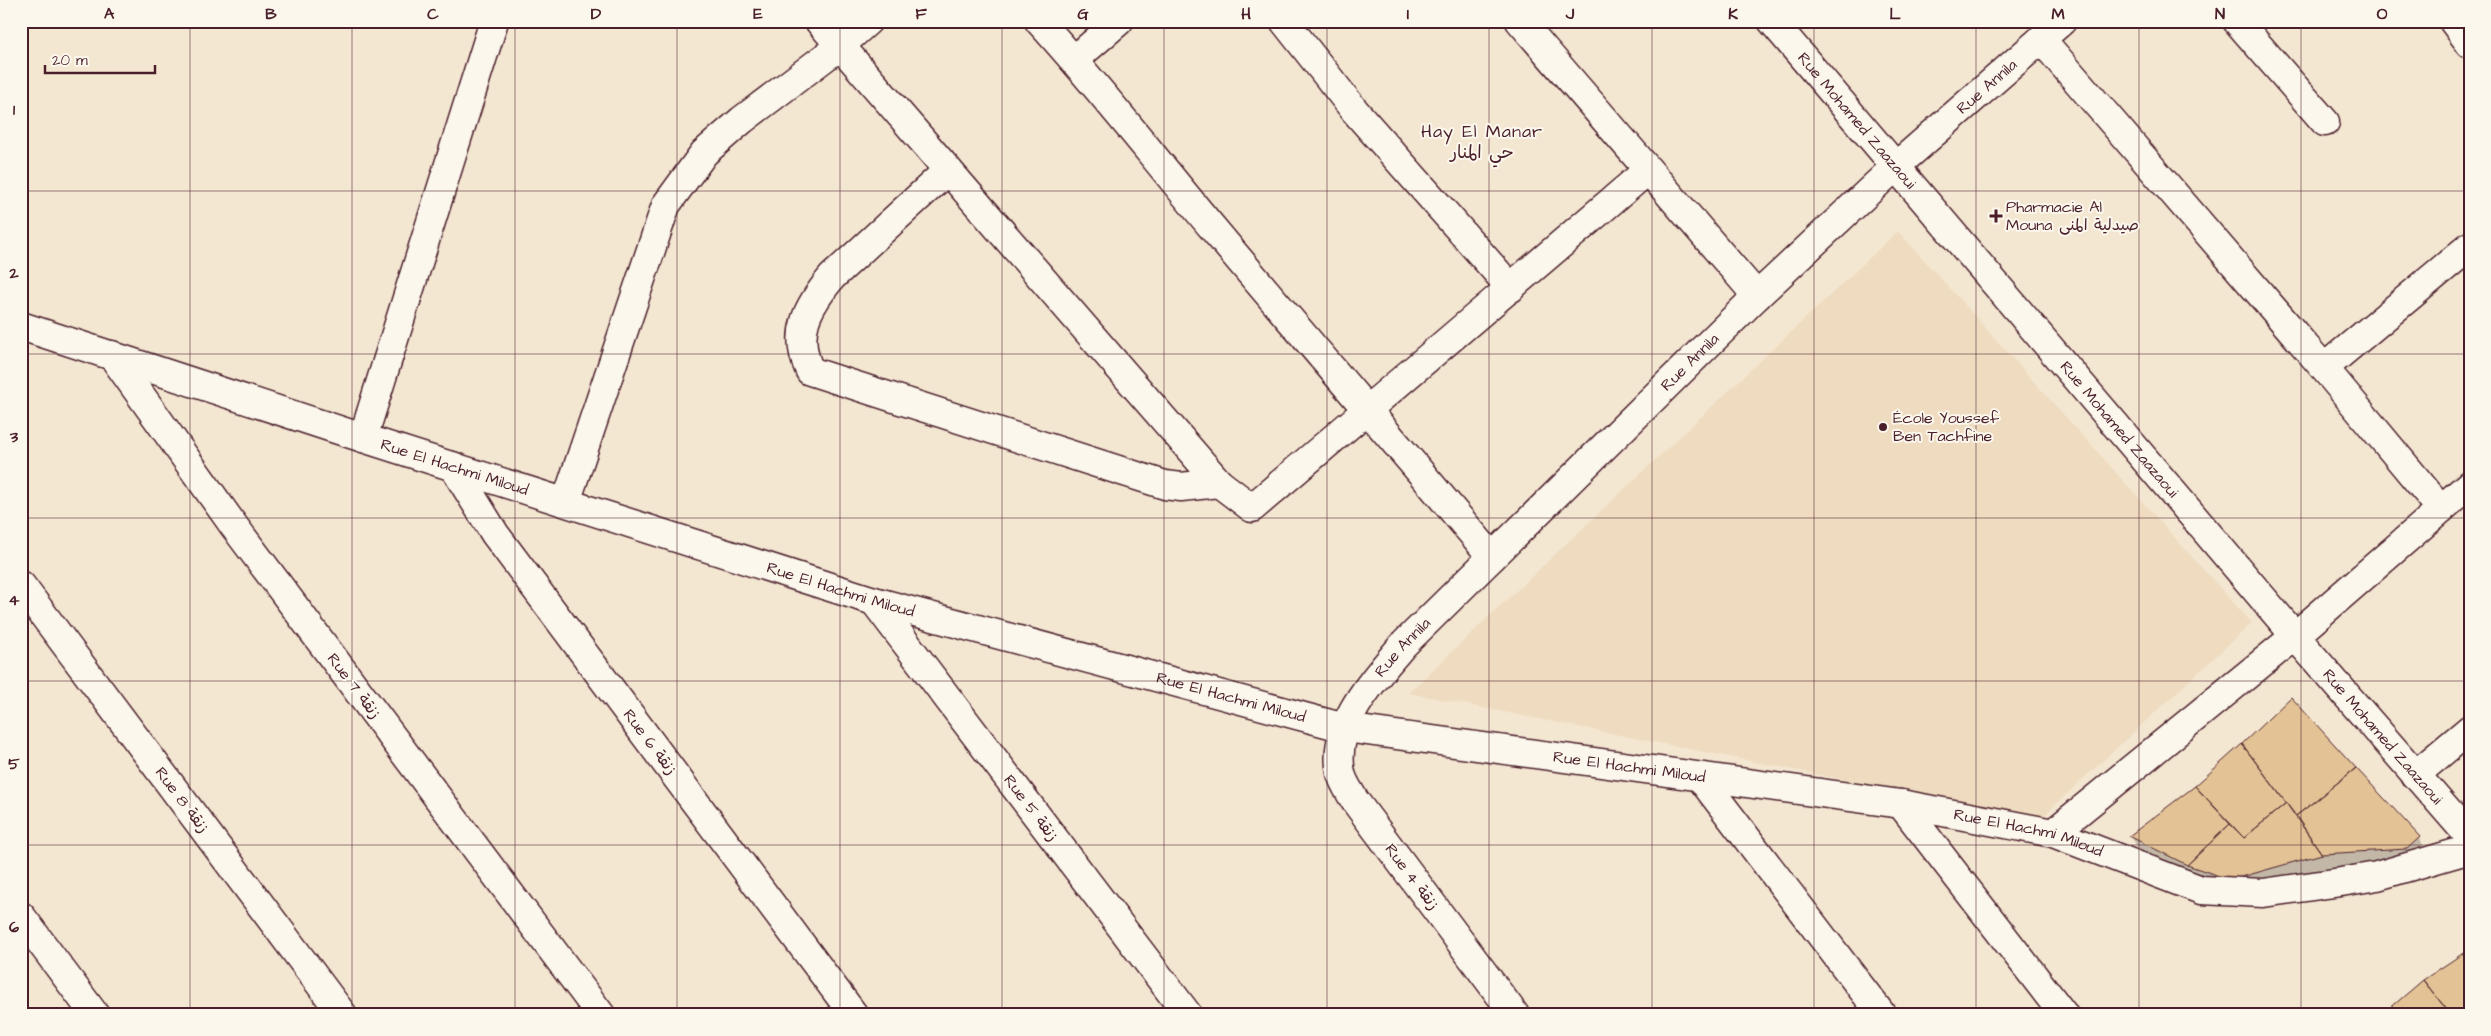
<svg xmlns="http://www.w3.org/2000/svg" width="2491" height="1036" viewBox="0 0 2491 1036" font-family="'Architects Daughter','Playpen Sans Arabic',sans-serif">
<rect width="100%" height="100%" fill="#f4e7d2"/>
<filter id="ink" filterUnits="userSpaceOnUse"><feTurbulence type="fractalNoise" baseFrequency=".02" numOctaves="2"/><feDisplacementMap in="SourceGraphic" scale="10" xChannelSelector="R" yChannelSelector="G"/><feConvolveMatrix kernelMatrix="1 2 1 2 8 2 1 2 1" color-interpolation-filters="sRGB"/></filter>
<g filter="url(#ink)">
<path fill="#efdcc0" d="M1898,231L2252,623L2040,819L1408,693Z"/>
<path fill="#0003" d="M2243,745L2419,838L2434,863L2242,897L2141,854L2131,836L2196,787Z"/>
<path fill="#e3c295" stroke="#4a1f2b" d="M2291,697L2356,768L2296,816L2242,744Z
M2242,744L2286,803L2244,838L2195,786Z
M2356,768L2420,837L2407,849L2322,854L2296,816Z
M2195,786L2230,824L2187,865L2129,836Z
M2286,803L2322,854L2231,880L2187,865L2230,824L2244,838Z
M2470,947V962L2462,954Z
M2462,954L2470,962V1015H2451L2423,980Z
M2423,980L2451,1015H2382Z"/>
<g fill="none" stroke-linecap="round" stroke-linejoin="round">
<g stroke="#4a1f2b" stroke-width="31">
<g id="street">
<path d="M819,21L1219,483L1252,508L1648,170"/>
<path d="M1039,21C1101,89 1157,162 1216,232C1307,341 1401,448 1492,557"/>
<path d="M1284,21L1355,111L1511,288"/>
<path d="M1520,21L1757,296"/>
<path d="M2237,21L2325,122"/>
<path d="M2453,21L2470,44"/>
<path d="M2041,39L2324,368L2441,509"/>
<path d="M1074,60L1119,21"/>
<path d="M948,170L832,277C808,306 792,333 810,371L1165,485L1181,487L1219,483"/>
<path d="M112,355L234,526L601,1015"/>
<path d="M2324,368L2470,246"/>
<path d="M363,438L494,21"/>
<path d="M453,466L495,534L854,1015"/>
<path d="M566,502L666,205L704,153L742,120L841,45L868,21"/>
<path d="M21,585L343,1015"/>
<path d="M874,601L1188,1015"/>
<path d="M2415,775L2470,729"/>
<path d="M1700,777L1882,1015"/>
<path d="M1901,804L2064,1015"/>
<path d="M2053,833L2295,636L2470,484"/>
<path d="M21,916L95,1015"/>
<path id="s1" d="M1515,1015L1355,801C1350,792 1343,783 1341,773C1331,724 1373,681 1402,646L1757,296L1895,167L2062,21"/>
</g>
</g>
<g stroke="#4a1f2b" stroke-width="31">
<g id="secondary">
<path id="s2" d="M1772,21L2295,636L2470,837"/>
<path id="s3" d="M21,326L363,438L874,601L1345,728L1901,804L2053,833L2201,890L2263,893L2341,882L2377,876L2470,849"/>
</g>
</g>
<use href="#street" stroke="#fbf7ec" stroke-width="28"/>
<use href="#secondary" stroke="#fbf7ec" stroke-width="28"/>
</g>
</g>
<path fill="none" stroke="#4a1f2b" stroke-width="1" stroke-opacity="0.55" d="M190,21V1015M352,21V1015M515,21V1015M677,21V1015M840,21V1015M1002,21V1015M1164,21V1015M1327,21V1015M1489,21V1015M1652,21V1015M1814,21V1015M1976,21V1015M2139,21V1015M2301,21V1015M21,191H2470M21,354H2470M21,518H2470M21,681H2470M21,845H2470"/>
<g fill="#4a1f2b" stroke="#fbf7ec" stroke-width="2">
<path d="M1993.5 208.5h5v5h5v5h-5v5h-5v-5h-5v-5h5z"/>
<circle cx="1883" cy="427" r="5"/>
</g>
<g text-anchor="middle" dominant-baseline="central" stroke-width="4" stroke-linejoin="round" paint-order="stroke">
<g font-size="16" fill="#4a1f2b" stroke="#fbf7ec">
<text stroke="none"><textPath href="#s1" startOffset="1254">Rue Annila</textPath></text>
<text stroke="none"><textPath href="#s2" startOffset="131">Rue Mohamed Zaazaoui</textPath></text>
<text stroke="none"><textPath href="#s1" startOffset="849">Rue Annila</textPath></text>
<text stroke="none"><textPath href="#s2" startOffset="536">Rue Mohamed Zaazaoui</textPath></text>
<text stroke="none"><textPath href="#s3" startOffset="456">Rue El Hachmi Miloud</textPath></text>
<text stroke="none"><textPath href="#s3" startOffset="861">Rue El Hachmi Miloud</textPath></text>
<text stroke="none"><textPath href="#s1" startOffset="444">Rue Annila</textPath></text>
<text transform="translate(354 686) rotate(53)">Rue 7 زنقة</text>
<text stroke="none"><textPath href="#s3" startOffset="1266">Rue El Hachmi Miloud</textPath></text>
<text stroke="none"><textPath href="#s2" startOffset="941">Rue Mohamed Zaazaoui</textPath></text>
<text transform="translate(650 742) rotate(53)">Rue 6 زنقة</text>
<text stroke="none"><textPath href="#s3" startOffset="1671">Rue El Hachmi Miloud</textPath></text>
<text transform="translate(182 800) rotate(53)">Rue 8 زنقة</text>
<text transform="translate(1031 808) rotate(53)">Rue 5 زنقة</text>
<text stroke="none"><textPath href="#s3" startOffset="2076">Rue El Hachmi Miloud</textPath></text>
<text transform="translate(1412 877) rotate(53)">Rue 4 زنقة</text>
</g>
<g font-size="16" fill="#4a1f2b" stroke="#fbf7ec" text-anchor="start">
<text x="2006" y="207">Pharmacie Al<tspan x="2006" dy="18">Mouna صيدلية المنى</tspan></text>
<text x="1893" y="418">École Youssef<tspan x="1893" dy="18">Ben Tachfine</tspan></text>
</g>
<g font-size="18" letter-spacing="1" fill="#4a1f2b" stroke="#fbf7ec">
<text x="1482" y="131">Hay El Manar<tspan x="1482" dy="21">حي المنار</tspan></text>
</g>
</g>
<rect width="2491" height="1036" fill="none" stroke="#fbf7ec" stroke-width="55"/>
<path d="M45 65v8h110v-8" fill="none" stroke="#4a1f2b" stroke-width="2.5"/>
<text x="52" y="65" font-size="15" fill="#4a1f2b" stroke="#fbf7ec" stroke-width="4" paint-order="stroke">20 m</text>
<rect x="28" y="28" width="2436" height="980" fill="none" stroke="#4a1f2b" stroke-width="2"/>
<g font-size="16" text-anchor="middle" font-weight="bold" fill="#4a1f2b">
<text x="109" y="19">A</text>
<text x="271" y="19">B</text>
<text x="433" y="19">C</text>
<text x="596" y="19">D</text>
<text x="758" y="19">E</text>
<text x="921" y="19">F</text>
<text x="1083" y="19">G</text>
<text x="1246" y="19">H</text>
<text x="1408" y="19">I</text>
<text x="1570" y="19">J</text>
<text x="1733" y="19">K</text>
<text x="1895" y="19">L</text>
<text x="2058" y="19">M</text>
<text x="2220" y="19">N</text>
<text x="2382" y="19">O</text>
<text x="14" y="115">1</text>
<text x="14" y="278">2</text>
<text x="14" y="442">3</text>
<text x="14" y="605">4</text>
<text x="14" y="769">5</text>
<text x="14" y="932">6</text>
</g>
</svg>
